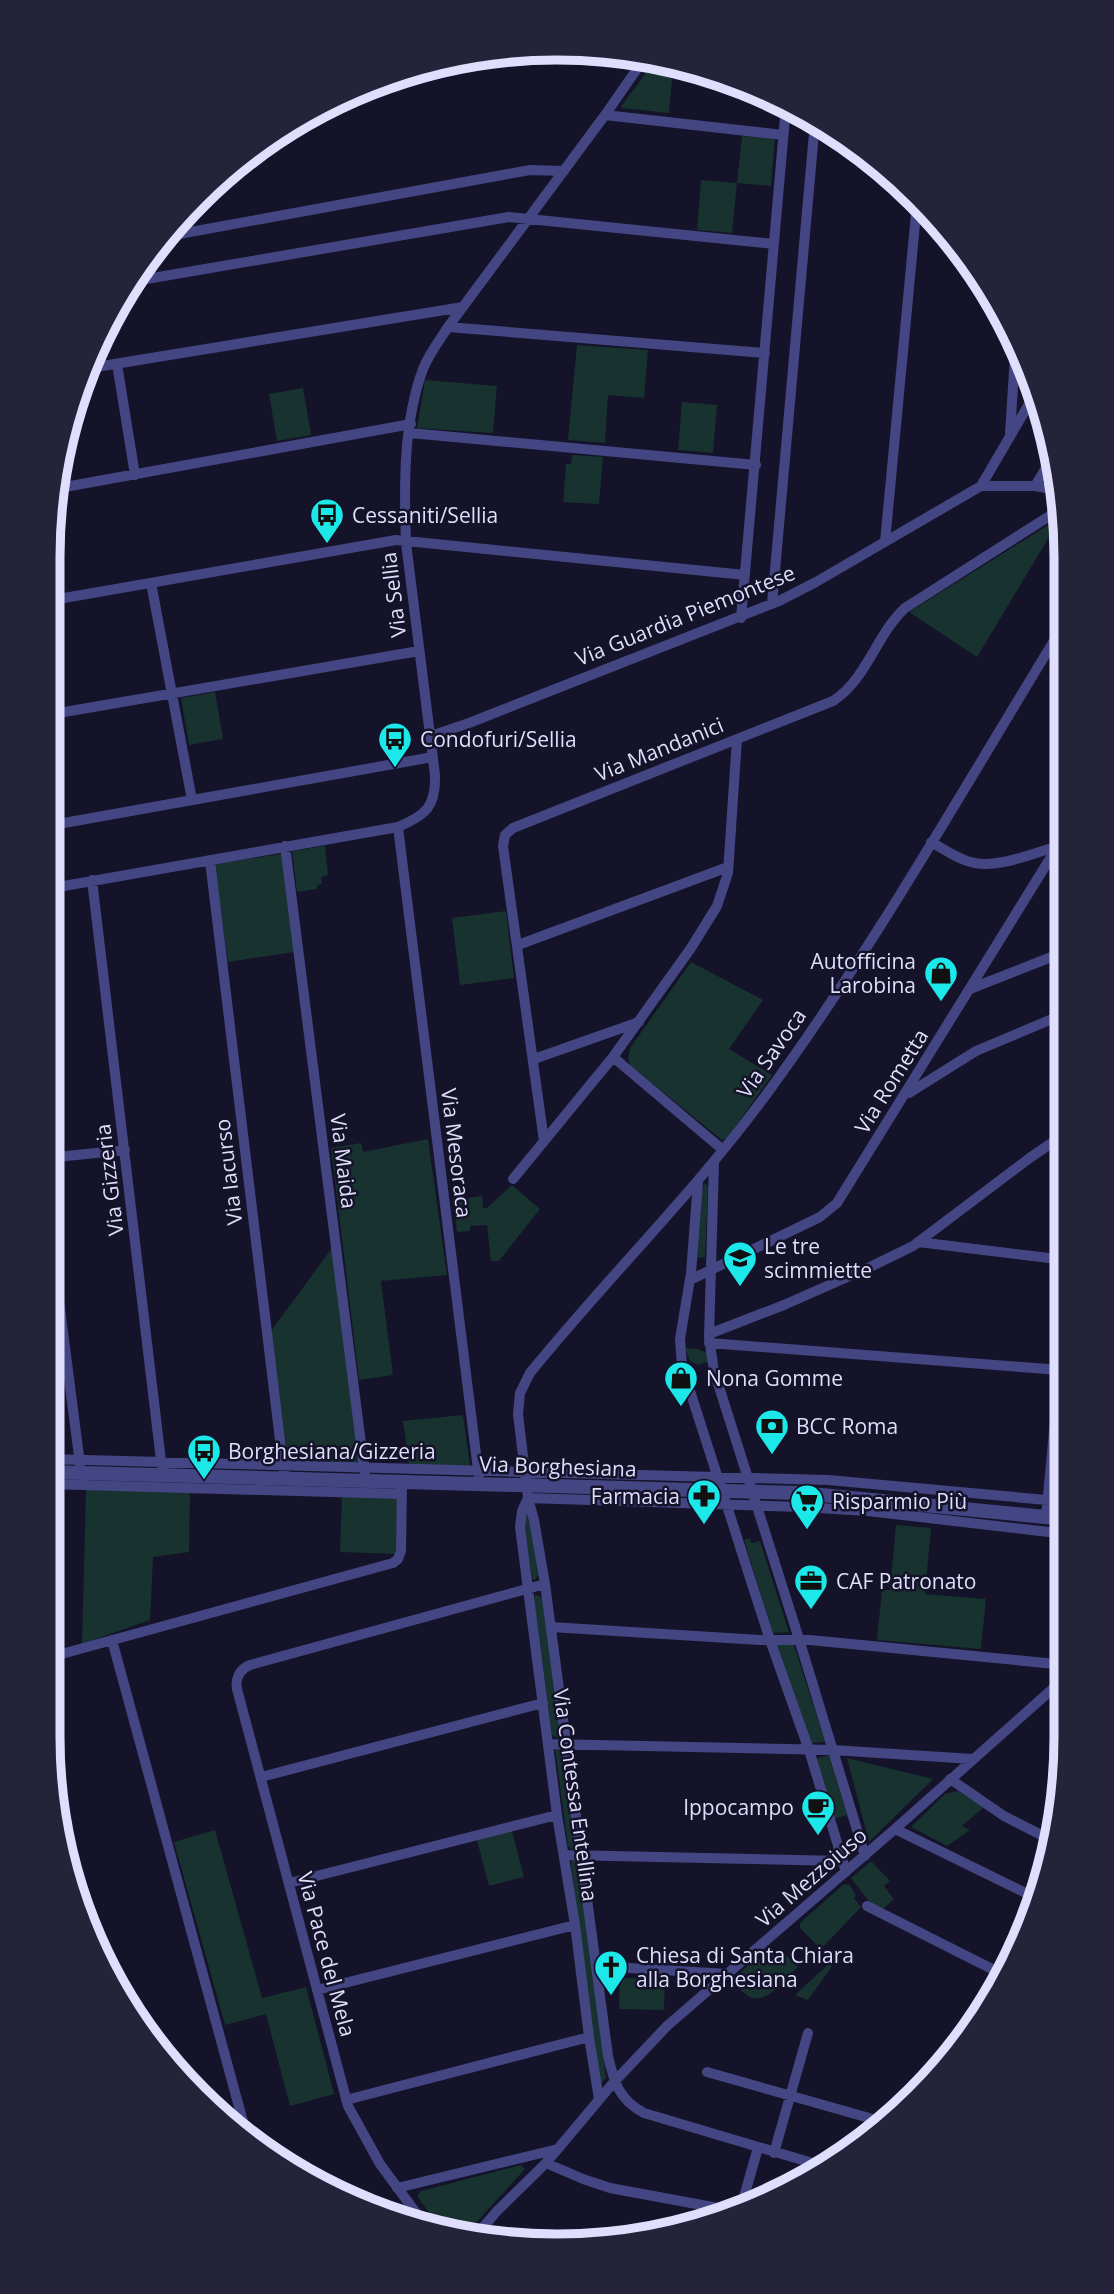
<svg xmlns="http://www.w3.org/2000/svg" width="1114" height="2294" viewBox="0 0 1114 2294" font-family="'Open Sans',sans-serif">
<rect width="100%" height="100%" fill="#151329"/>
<path fill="#17322f" d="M651,66L673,68L669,113L622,108V105Z
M742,136L775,139L771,186L737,183Z
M701,180L737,183L732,233L697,230Z
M577,345L648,350L644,398L608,395L605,443L568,440Z
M425,380L497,386L493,433L417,428Z
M303,388L311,435L277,441L269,394Z
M682,402L717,405L713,453L678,450Z
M572,455L603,457L599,504L563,502L566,464H571Z
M1061,517L977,657L909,612Z
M215,692L223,739L189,745L181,698Z
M325,846L328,875L321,877L322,884L317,885V889L297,892L292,851Z
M281,854L295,952L228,962L214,864Z
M506,911L514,978L460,985L452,918Z
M691,962L763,1000L729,1049L772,1075L728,1137L722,1140L631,1066L628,1059L630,1048Z
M428,1139L447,1275L381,1281L393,1375L359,1380L331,1148L361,1143L363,1152Z
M705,1183L708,1187L705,1257L697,1258L701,1191Z
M512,1185L540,1209L499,1261H491L487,1225L470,1226V1231L457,1232L453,1200L482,1196L483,1208H487Z
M332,1248L360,1465L288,1460L271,1331Z
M685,1348L698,1349L707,1353L709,1361L698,1365L690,1361Z
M463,1415L470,1466L409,1465L403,1421Z
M86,1489L190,1491L189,1552L153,1557L150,1620L82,1644Z
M342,1496L398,1498L396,1554L340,1552Z
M523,1513H529L538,1575L535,1580L532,1579Z
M896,1525L931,1528L925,1594L986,1599L981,1649L877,1640L882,1590H890Z
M750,1538L752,1543L760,1541L789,1632L773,1633L744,1540Z
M535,1595L540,1596L542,1599L561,1734L558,1738L552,1735L534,1599Z
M793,1642L825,1742L809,1743L775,1643Z
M555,1748H562L576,1847L573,1850L568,1846Z
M829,1755L847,1815L833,1819L815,1759Z
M847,1758L933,1779L869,1842Z
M958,1791L984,1807L962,1826L970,1830L947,1846L911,1827L945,1794Z
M215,1830L262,1998L306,1987L334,2094L290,2106L266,2014L225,2025L174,1842Z
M512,1831L524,1877L489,1886L477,1840Z
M575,1859L578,1862L606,2078L601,2083L597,2074L571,1865L572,1860Z
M871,1861L890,1881L884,1886L894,1899L882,1910L871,1904L851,1878Z
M844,1884L850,1885L856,1896L854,1898L861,1907L821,1949L800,1928V1923Z
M780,1949L798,1967C786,1978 766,2007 748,1996C742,1992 736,1985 731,1981L757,1957L763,1963Z
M842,1952L808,2000L795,1995Z
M620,1978L665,1979L664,2010L619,2009Z
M521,2165L525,2169L463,2237L443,2232L417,2196L421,2191Z"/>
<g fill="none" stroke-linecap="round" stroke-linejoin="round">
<path stroke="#434683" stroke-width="10" d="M605,115L783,135
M163,237L530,170L564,171
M129,282L509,217L774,244
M448,327L765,353
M117,364L135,475
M84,369L463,307
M410,433L756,465
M1010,433L1016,341
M981,486L1036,392
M1035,486L1053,456
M54,489L411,424
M885,542L917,203
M151,583L192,800
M47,601L396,540L745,575
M772,604L815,122
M741,618L786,106
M47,715L419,651
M431,736L469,723L779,601L816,582L981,486H1035L1062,491
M47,826L433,757
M398,827L479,1478
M931,842C944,849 960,861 975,863C1000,868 1037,852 1061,845
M285,846L365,1475
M210,861L284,1473
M92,880L162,1469
M47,889L398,827C426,815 436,807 435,775L406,543C404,487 403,423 423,369C429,354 439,341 448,327L605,115L646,56
M518,945L728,867
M970,989L1064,952
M613,1057L723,1150
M534,1059L639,1022
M909,1093L976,1051L1064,1014
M544,1141L503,846L505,835L513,828L833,701C867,679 876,635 905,608L1062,508
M47,1158L125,1150
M714,1162L709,1338L714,1371L799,1639L865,1856
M513,1179L613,1057L691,948L717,906L728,873L737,739
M698,1182L691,1273L680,1339L682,1366L770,1640L809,1750L846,1872
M47,1207L80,1464
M918,1242L1065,1260
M690,1280L820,1217L837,1203L1064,836
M709,1334L784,1305L870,1267L913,1246L1031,1157L1065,1134
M709,1343L1060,1370
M47,1459L828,1480L1047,1500
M47,1484L402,1494
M528,1498L522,1511L520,1527L557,1815L575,1925L589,2037L599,2099
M528,1498L801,1507L868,1511L1066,1534
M1046,1517L1065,1312
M551,1627L760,1640H810L1066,1665
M112,1640L248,2140
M47,1658L393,1563L398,1559L401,1551L402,1482
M548,1744L833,1750L972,1759
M261,1777L543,1703
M950,1779L1004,1816L1055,1842
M1060,1784L1062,1785
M895,1829L1038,1899
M564,1855L842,1861
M289,1883L557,1815
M867,1906L1002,1974
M596,1966L728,1974
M317,1990L575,1925
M707,2072L887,2123
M346,2100L589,2037
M774,2153L808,2033
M546,2163L583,2179L610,2188L729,2210
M826,2167L644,2113C619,2100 614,2082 608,2056L545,1584L534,1520L528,1498L518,1414L520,1393L530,1373C607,1278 694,1193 766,1095C875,946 966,784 1063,626
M397,2188L558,2149
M741,2207L758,2148
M425,2225L380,2164L348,2106L237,1689C235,1678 240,1669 250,1665L545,1584
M475,2237L497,2211L546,2163L614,2082L667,2026L895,1829L1067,1676"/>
<path stroke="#434683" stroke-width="14" d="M47,1472L801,1493L1066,1519"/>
</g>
<defs>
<g id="bus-pin" transform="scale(1.75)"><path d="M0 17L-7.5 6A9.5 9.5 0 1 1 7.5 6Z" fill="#1ce8ea" stroke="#151329"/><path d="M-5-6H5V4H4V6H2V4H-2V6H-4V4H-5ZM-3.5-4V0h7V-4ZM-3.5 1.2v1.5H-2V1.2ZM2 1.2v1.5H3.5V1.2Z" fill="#111"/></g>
<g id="shop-pin" transform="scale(1.75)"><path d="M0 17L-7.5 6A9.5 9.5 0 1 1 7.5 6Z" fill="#1ce8ea" stroke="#151329"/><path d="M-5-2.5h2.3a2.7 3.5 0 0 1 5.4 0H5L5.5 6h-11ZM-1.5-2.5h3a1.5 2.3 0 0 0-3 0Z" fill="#111"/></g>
<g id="school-pin" transform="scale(1.75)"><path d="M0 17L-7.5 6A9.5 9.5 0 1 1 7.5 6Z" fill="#1ce8ea" stroke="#151329"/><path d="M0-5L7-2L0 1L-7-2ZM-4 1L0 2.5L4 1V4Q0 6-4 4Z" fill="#111"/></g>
<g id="bank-pin" transform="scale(1.75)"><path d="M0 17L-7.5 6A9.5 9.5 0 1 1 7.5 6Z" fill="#1ce8ea" stroke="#151329"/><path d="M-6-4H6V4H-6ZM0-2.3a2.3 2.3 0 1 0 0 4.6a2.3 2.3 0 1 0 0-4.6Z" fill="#111"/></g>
<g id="pharmacy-pin" transform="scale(1.75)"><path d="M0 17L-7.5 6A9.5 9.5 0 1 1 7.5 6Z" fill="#1ce8ea" stroke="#151329"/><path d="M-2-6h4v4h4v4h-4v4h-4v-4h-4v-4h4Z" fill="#111"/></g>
<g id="supermarket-pin" transform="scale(1.75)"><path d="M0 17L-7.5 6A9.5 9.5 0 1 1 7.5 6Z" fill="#1ce8ea" stroke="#151329"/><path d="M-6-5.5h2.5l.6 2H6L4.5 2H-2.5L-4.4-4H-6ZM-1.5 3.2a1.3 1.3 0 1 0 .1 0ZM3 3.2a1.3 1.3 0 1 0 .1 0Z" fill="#111"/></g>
<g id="office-pin" transform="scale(1.75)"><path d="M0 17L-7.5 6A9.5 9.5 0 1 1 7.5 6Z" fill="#1ce8ea" stroke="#151329"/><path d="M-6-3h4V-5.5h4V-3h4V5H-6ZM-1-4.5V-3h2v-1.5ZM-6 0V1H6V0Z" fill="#111"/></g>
<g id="cafe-pin" transform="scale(1.75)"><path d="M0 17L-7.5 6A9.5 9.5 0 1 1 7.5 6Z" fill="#1ce8ea" stroke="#151329"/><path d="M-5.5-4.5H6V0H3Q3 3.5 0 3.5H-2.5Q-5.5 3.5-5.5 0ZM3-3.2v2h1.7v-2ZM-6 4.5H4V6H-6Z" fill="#111"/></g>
<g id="church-pin" transform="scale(1.75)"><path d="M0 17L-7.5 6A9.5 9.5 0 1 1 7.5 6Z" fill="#1ce8ea" stroke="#151329"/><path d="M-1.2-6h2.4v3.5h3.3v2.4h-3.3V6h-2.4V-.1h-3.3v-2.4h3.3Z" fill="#111"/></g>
</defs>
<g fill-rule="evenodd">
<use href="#bus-pin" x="327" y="515"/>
<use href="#bus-pin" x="395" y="739"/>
<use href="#shop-pin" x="941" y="973"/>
<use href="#school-pin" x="740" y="1258"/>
<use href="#shop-pin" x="681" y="1378"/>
<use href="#bank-pin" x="772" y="1426"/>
<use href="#bus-pin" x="204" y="1451"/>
<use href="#pharmacy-pin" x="704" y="1496"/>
<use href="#supermarket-pin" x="807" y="1501"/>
<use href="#office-pin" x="811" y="1581"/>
<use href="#cafe-pin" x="818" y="1807"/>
<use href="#church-pin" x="611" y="1967"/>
</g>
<g text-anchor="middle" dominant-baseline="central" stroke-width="5" stroke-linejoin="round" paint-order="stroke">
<g font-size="21" fill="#dfdefc" stroke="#151329" text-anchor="start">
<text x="352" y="515">Cessaniti/Sellia</text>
<text x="420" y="739">Condofuri/Sellia</text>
<text x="916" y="961" text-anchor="end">Autofficina<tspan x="916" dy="24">Larobina</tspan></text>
<text x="764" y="1246">Le tre<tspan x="764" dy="24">scimmiette</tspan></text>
<text x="706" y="1378">Nona Gomme</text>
<text x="796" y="1426">BCC Roma</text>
<text x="228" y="1451">Borghesiana/Gizzeria</text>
<text x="680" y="1496" text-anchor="end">Farmacia</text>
<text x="832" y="1501">Risparmio Più</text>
<text x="836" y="1581">CAF Patronato</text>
<text x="794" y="1807" text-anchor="end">Ippocampo</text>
<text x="636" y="1955">Chiesa di Santa Chiara<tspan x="636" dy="24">alla Borghesiana</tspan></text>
</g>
<g font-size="21" fill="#dfdefc" stroke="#151329">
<text transform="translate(393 595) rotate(-97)">Via Sellia</text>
<text transform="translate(685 615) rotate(-22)">Via Guardia Piemontese</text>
<text transform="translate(659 749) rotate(-22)">Via Mandanici</text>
<text transform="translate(771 1053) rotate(-55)">Via Savoca</text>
<text transform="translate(891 1081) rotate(-58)">Via Rometta</text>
<text transform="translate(457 1153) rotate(83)">Via Mesoraca</text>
<text transform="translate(344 1161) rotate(83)">Via Maida</text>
<text transform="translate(228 1172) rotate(-97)">Via Iacurso</text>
<text transform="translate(109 1180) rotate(-97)">Via Gizzeria</text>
<text transform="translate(558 1466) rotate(2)">Via Borghesiana</text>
<text transform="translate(576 1795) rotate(82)">Via Contessa Entellina</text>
<text transform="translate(811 1877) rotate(-41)">Via Mezzoiuso</text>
<text transform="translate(327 1954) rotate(75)">Via Pace del Mela</text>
</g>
</g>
<path d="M0 0H1114V2294H0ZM557 60H557A497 497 0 0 1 1054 557V1737A497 497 0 0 1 557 2234H557A497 497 0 0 1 60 1737V557A497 497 0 0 1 557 60Z" fill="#25233a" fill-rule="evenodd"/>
<path fill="none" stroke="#dfdefc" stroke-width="9" d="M557 60H557A497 497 0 0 1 1054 557V1737A497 497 0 0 1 557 2234H557A497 497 0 0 1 60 1737V557A497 497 0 0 1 557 60Z"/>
</svg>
